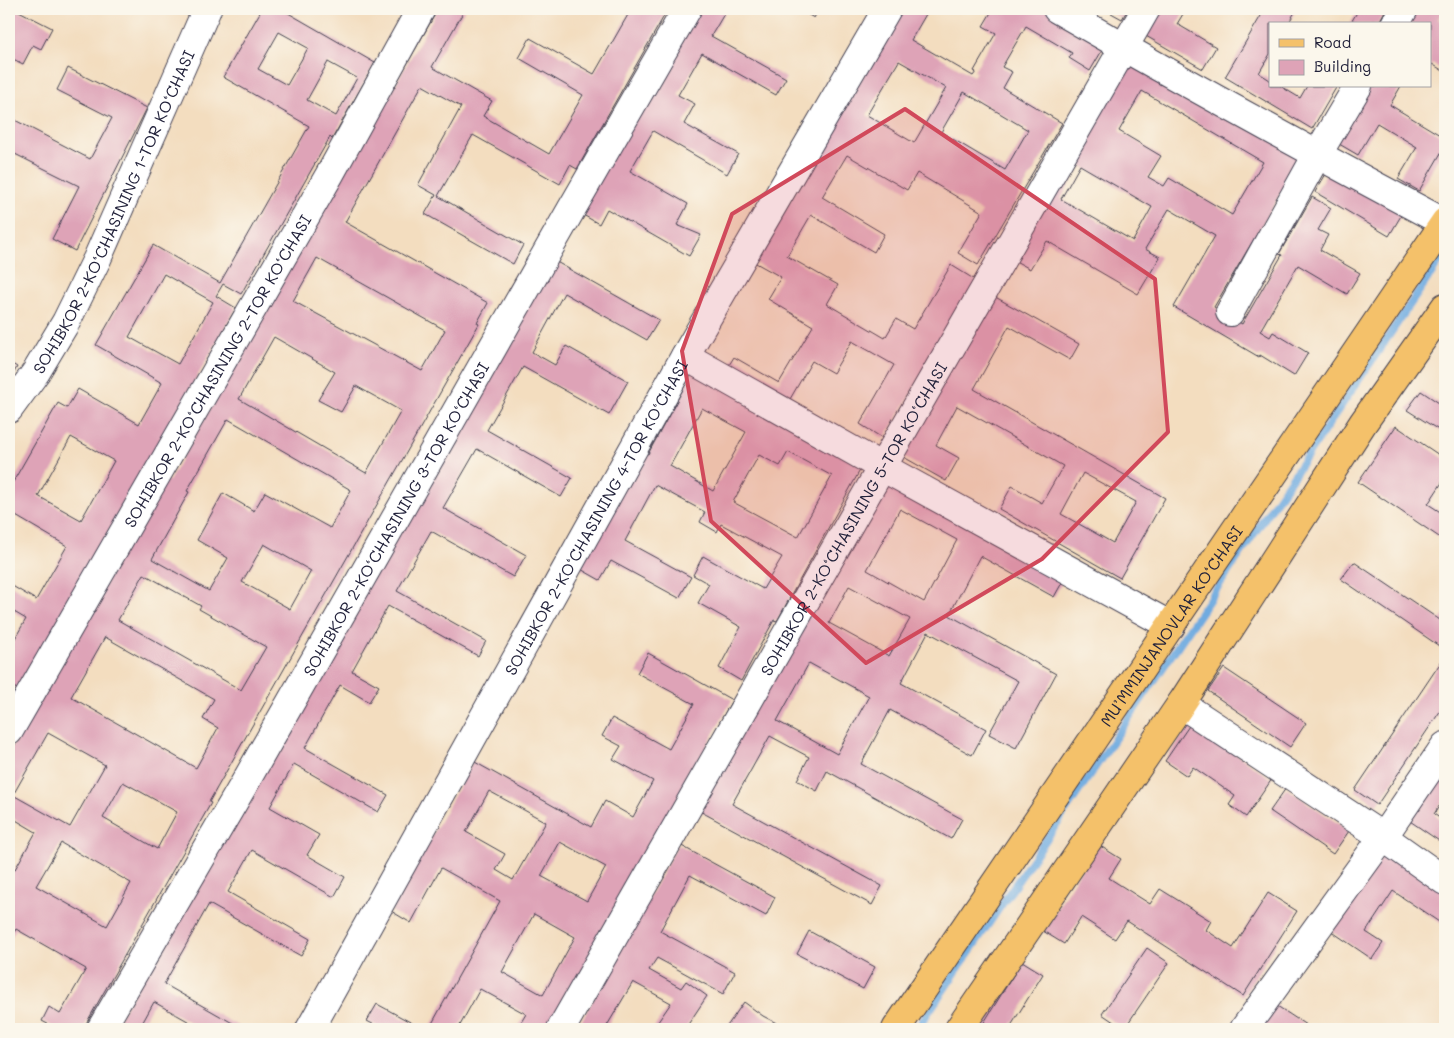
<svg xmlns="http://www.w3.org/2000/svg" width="1454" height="1038" viewBox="0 0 1454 1038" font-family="Mali,sans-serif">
<rect width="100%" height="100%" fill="#fbf7ec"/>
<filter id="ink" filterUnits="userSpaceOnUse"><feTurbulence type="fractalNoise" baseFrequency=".02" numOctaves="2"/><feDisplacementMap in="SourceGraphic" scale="10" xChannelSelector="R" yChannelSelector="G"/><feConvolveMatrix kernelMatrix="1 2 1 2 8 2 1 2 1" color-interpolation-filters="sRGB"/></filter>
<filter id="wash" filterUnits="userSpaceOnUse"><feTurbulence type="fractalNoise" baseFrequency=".0096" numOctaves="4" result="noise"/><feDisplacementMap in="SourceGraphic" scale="20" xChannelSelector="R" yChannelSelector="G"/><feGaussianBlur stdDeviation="1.12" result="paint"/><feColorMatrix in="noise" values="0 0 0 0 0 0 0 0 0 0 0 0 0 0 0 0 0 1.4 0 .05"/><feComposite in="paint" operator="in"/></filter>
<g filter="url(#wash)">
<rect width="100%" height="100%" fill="#f3ddbf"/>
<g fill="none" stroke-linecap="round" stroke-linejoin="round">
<path stroke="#6fabe0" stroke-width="8" d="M917,1029L1445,253"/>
</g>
<g id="blocks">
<path fill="#dea3b7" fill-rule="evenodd" d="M9,9H15L52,28L41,49L33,45L23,64L9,57Z
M262,9H284L283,10L375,63L332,139L330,137L241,294L223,284L216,296L236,308L20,691L9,684V649L26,619L9,609V584L36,600L67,546L9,512V480L13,482L58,403L67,408L78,389L139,424L162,383L96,345L153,245L220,283L309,126L223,77ZM279,32L308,48L287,85L258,69ZM328,62L357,78L336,116L307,100ZM164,274L213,302L178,364L129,337ZM71,437L114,461L81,520L38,496Z
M438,9H465L432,67L492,101L483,116L549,154L583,95L519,58L530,38L594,74L629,13L621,9H668L577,169L570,165L560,184L473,135L438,196L523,245L513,264L425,214L436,195L418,185L461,107L422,85L345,222L488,303L477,323L479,324L209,802L211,803L83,1029H57L42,1021L49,1007L60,1014L86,969L16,929L11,938L9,937V868L14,871L36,832L9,816V753L164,478L169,481L356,149L358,151ZM317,258L445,330L422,371L293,301ZM274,337L335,372L318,400L341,412L356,386L401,411L366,473L239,399ZM228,419L351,490L330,528L265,492L254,511L223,493L197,540L228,558L209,591L152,559L189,492L187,491ZM264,544L311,571L290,609L242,582ZM144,574L201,606L199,609L266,647L241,690L118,620ZM105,637L214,699L203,719L218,728L196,768L71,697ZM48,733L105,765L70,827L13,795ZM123,782L177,812L157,849L103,818ZM61,843L131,883L107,926L36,886Z
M695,9H727L711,36L786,78L776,95L702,53L678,95L695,104L684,124L738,154L727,174L653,131L630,171L688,204L677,225L701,235L689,256L607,209L599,224L576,211Z
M798,9H819L814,18Z
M902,9H929L911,40L973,76L976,72L974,71L996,33L983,26L993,9H1051L1107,42L1090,71L1069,58L1072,53L1026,26L1002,67L1012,72L1003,88L1062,123L978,265L958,253L982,212L917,173L907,190L847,155L822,197L884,234L874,252L811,215L787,256L838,285L827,304L885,338L896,319L913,329L951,265L977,281L884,439L860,424L894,365L852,341L833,373L812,361L786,406L726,370L734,357L779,383L813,326L768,299L781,277L754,262ZM899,61L946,88L914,143L867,115ZM964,92L1028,130L1005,170L941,132Z
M1104,9H1128L1122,19Z
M1153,9H1186L1177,24L1216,47L1203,69L1139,32Z
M1265,9H1289L1295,12L1288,24H1270V54L1259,73L1270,80V86H1280L1300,98L1307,86H1337L1312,129L1225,77Z
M1359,9H1386L1378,24H1350Z
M1412,9H1444L1438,19L1445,23V72L1432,64L1430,68V24H1403Z
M1129,54L1305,152L1214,307L1242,324L1282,255L1279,254L1312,197L1331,208L1318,230L1328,235L1320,250L1360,273L1347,294L1298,265L1260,331L1270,337L1273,332L1308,353L1294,376L1260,355L1259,357L1174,307L1215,236L1169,209L1145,249L1160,257L1138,294L1047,241L1030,269L1010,258ZM1142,91L1263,162L1232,215L1169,178L1164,186L1148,177L1161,156L1119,131ZM1080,165L1152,207L1133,241L1061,199Z
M68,68L147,108L75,251L52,239L79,186L9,151V117L90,159L112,118L57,90Z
M1366,86H1401L1390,105L1445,138V146L1419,191L1398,179L1417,147L1377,123L1358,155L1334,141Z
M1331,166L1405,209L1389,236L1315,192Z
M553,260L659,320L647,340L564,293L532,352L555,365L566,346L628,381L609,415L523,367L487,430L572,478L561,497L477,449L443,508L526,555L513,577L431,531L397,591L486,641L478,656L388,606L352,671L379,686L369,702L340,685L305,748L388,795L378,812L294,764L270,807L319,835L307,855L345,877L334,897L252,850L228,892L310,939L301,956L209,904L164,984L243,1029H202L154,1002L139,1029H113Z
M990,294L1079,344L1070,360L1009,326L974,389L1165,498L1120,578L999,509L1012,486L1042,503L1063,466L957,406L936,445L959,458L946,481L900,455ZM1083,473L1136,502L1113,543L1061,514Z
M9,362L17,367L9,382Z
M694,369L864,463L777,621L774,620L741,681L719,668L741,627L698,603L709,584L693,575L703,556L763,589L782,557L721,524L717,532L700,522L705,512L655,485L625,541L691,577L679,598L611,561L600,580L577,567L643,452L648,454ZM702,408L746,432L713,491L670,466ZM788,452L832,476L798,537L733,502L759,455L780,466Z
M1421,391L1445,407V434L1407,410Z
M1396,426L1445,459V478L1428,504L1445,515V541L1358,482Z
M885,473L1068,572L1054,597L980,556L949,615L1056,674L1016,748L989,734L1018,681L928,632L901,683L986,729L972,755L890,710L861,764L962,819L951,839L827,771L817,791L797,780L809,757L770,736L732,804L882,886L872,905L696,809ZM900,509L957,540L924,602L867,570ZM849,586L910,619L889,656L829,623ZM809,663L869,696L837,754L777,721Z
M1354,562L1440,620L1445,613V650L1341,579Z
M648,653L732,700L551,1029H517L526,1014L480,989L458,1029H429L500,901L441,868L411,923L391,911L473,761L591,827L605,801L633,817L653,781L613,759L621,746L602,736L612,718L669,749L694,704L637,673ZM489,791L546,822L513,880L496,870L505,854L466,832ZM560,842L606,867L587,901L541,876ZM534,914L575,937L543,995L502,972Z
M1445,656V704L1377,805L1355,790Z
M1224,668L1306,723L1290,747L1208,691Z
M1191,723L1272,779L1246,817L1229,805L1235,796L1193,767L1187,776L1165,761Z
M1445,764V797L1434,814L1445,822V845L1407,819Z
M1286,788L1349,831L1333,854L1270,811Z
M678,844L775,897L766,916L690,875L660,931L735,972L723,994L657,958L649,970L681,988L686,981L707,996L685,1029H653L671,1003L633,982L605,1029H577Z
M1097,844L1121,859L1109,878L1150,904L1160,889L1211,921L1206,930L1233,948L1268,893L1297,911L1243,996L1127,921L1115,939L1081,917L1064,944L1043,931Z
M1386,850L1445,891V926L1393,891L1366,932L1383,943L1372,959L1331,931Z
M809,931L875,967L863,989L797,954Z
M1147,948L1169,963L1124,1029L1102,1014Z
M1022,961L1043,974L1009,1029H980Z
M744,1002L763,1016L788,1029H725Z
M1271,1002L1312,1029H1252Z
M377,1004L423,1029H382L367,1021Z"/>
</g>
</g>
<g filter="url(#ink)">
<use href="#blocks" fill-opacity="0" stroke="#413e4f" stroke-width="1"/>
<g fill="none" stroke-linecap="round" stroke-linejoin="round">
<g stroke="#413e4f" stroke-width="30">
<g id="minor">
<path d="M1057,9C1185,83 1315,154 1445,223"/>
<path d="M1395,24L1404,9"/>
<path d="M1230,312L1317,155L1358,86"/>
<path d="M685,356L882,467L1171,626"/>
<path id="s1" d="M9,409L36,372L66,322L97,259L207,9"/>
<path d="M1181,704L1383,837L1445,881"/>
<path id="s2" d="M9,731L330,174L421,9"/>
<path id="s3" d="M101,1029L243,786L571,210L687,9"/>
<path id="s4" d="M310,1029L685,356L887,9"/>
<path id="s5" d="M561,1029L882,467L1146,9"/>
<path d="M1244,1029L1383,837L1445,746"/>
</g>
</g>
<g stroke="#413e4f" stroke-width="30">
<g id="major">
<path id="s6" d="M896,1029L1445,222"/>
<path d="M959,1029L1181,704L1363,423L1445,307"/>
</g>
</g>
<use href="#minor" stroke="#fff" stroke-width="28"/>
<use href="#major" stroke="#f4c16a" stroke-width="28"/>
</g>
</g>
<path fill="#d1495b" fill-opacity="0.2" stroke="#d1495b" stroke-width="4" stroke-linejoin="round" d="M905,109L1155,279L1168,432L1042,559L866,663L711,521L682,351L732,214Z"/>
<g text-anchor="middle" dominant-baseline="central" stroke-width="4" stroke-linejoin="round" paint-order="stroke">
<g font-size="16" fill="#22223b" stroke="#fbf7ec">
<text stroke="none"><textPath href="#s1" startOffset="224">SOHIBKOR 2-KO‘CHASINING 1-TOR KO‘CHASI</textPath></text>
<text stroke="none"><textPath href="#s2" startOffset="416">SOHIBKOR 2-KO‘CHASINING 2-TOR KO‘CHASI</textPath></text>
<text stroke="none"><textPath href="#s4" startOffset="586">SOHIBKOR 2-KO‘CHASINING 4-TOR KO‘CHASI</textPath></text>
<text stroke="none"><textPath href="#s3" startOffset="589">SOHIBKOR 2-KO‘CHASINING 3-TOR KO‘CHASI</textPath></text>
<text stroke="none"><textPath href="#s5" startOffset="588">SOHIBKOR 2-KO‘CHASINING 5-TOR KO‘CHASI</textPath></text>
<text stroke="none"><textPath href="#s6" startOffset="488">MU’MMINJANOVLAR KO‘CHASI</textPath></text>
</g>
</g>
<rect width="1454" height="1038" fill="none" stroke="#fbf7ec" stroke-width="30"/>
<rect x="1269" y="22" width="162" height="65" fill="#fbf7ec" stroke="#a4a2a5"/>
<rect x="1279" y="39" width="25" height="8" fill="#f4c16a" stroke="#a4a2a5"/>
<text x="1314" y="48" font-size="15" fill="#22223b">Road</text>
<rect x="1279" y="60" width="25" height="15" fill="#dea3b7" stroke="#a4a2a5"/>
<text x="1314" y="72" font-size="15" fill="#22223b">Building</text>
</svg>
